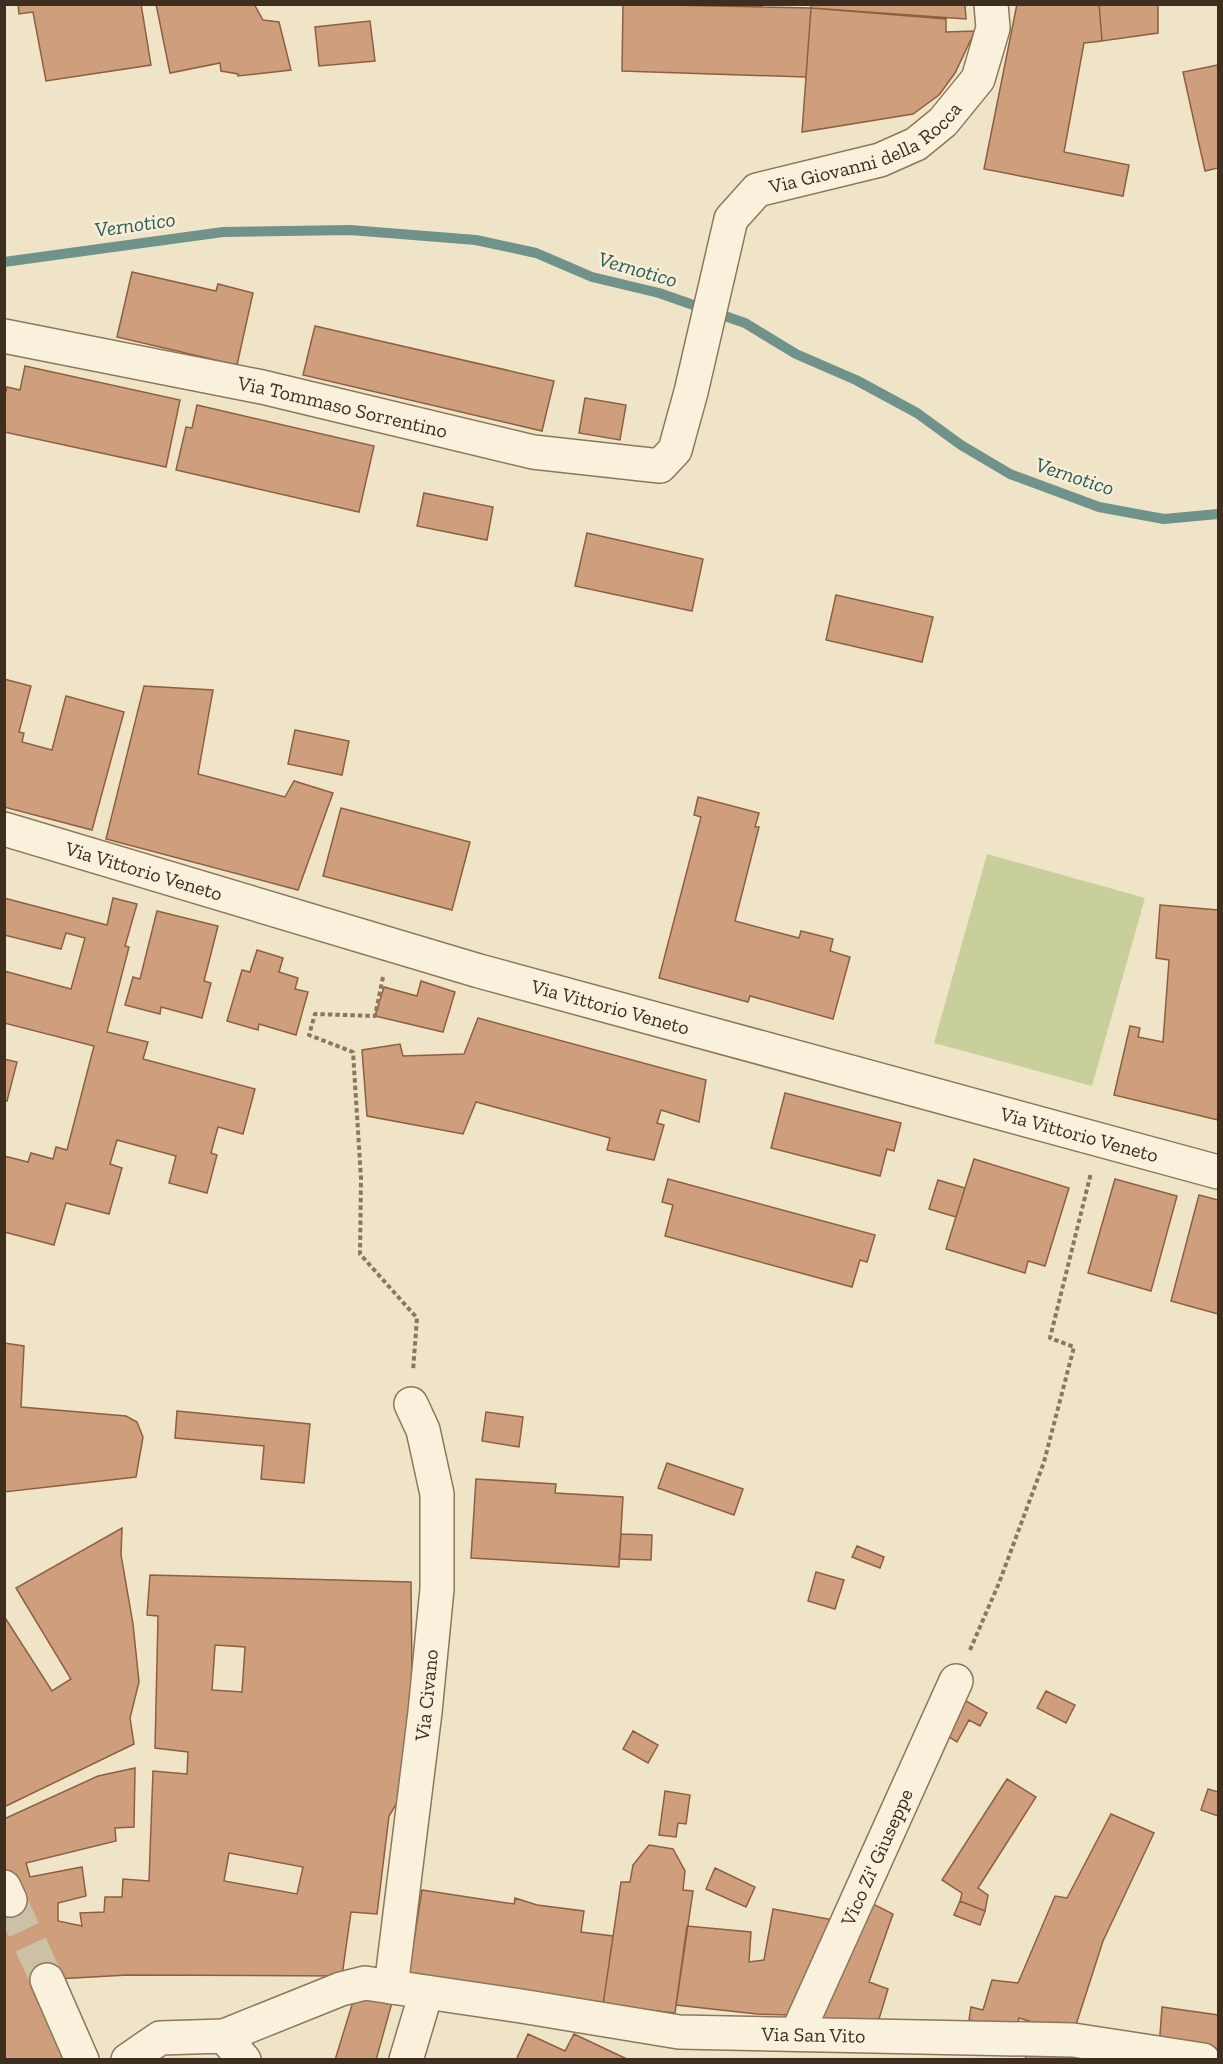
<svg xmlns="http://www.w3.org/2000/svg" width="1223" height="2064" viewBox="0 0 1223 2064" font-family="'Zilla Slab',serif">
<rect width="100%" height="100%" fill="#f0e4c8"/>
<path fill="#c9cf9b" d="M987,854L1145,898L1092,1086L934,1043Z"/>
<g fill="none" stroke-linecap="round" stroke-linejoin="round">
<path stroke="#6f938a" stroke-width="10" d="M4,262L223,232L350,230L476,240L536,253L592,277L659,293L745,323L796,354L856,380L917,413L961,445L1010,474L1099,507L1164,519L1218,514"/>
</g>
<path fill="#cf9f7d" stroke="#8d5f41" stroke-width="1.5" fill-rule="evenodd" d="M18,4H141L151,65L46,81L33,12L19,14Z
M156,4H254L263,20L279,22L291,70L238,76V74L221,71L220,63L170,73Z
M623,4L811,8L806,77L622,71Z
M693,4H763L762,7Z
M811,4H965L966,19L811,8Z
M1017,4H1099L1102,41L1084,43L1064,152L1129,165L1123,196L984,169Z
M1099,4H1158V33L1102,41Z
M811,8L946,19V32L975,31L955,73L939,95L913,114L802,132Z
M370,21L375,61L319,66L315,27Z
M1218,65V168L1205,171L1183,72Z
M132,272L216,291L218,284L253,293L237,365L117,337Z
M315,326L554,381L542,431L303,375Z
M25,366L180,400L166,467L4,432V398L7,387L20,390Z
M585,398L626,405L620,440L579,433Z
M197,405L374,446L359,512L176,470L186,427L192,428Z
M424,493L493,507L487,540L417,526Z
M587,533L703,559L692,611L575,586Z
M836,595L933,617L922,662L826,640Z
M4,679L31,686L19,732L24,733L22,742L52,750L66,696L124,712L92,830L4,807Z
M144,686L213,690L198,774L285,797L294,781L333,793L298,890L106,839Z
M295,730L349,741L342,775L288,764Z
M698,797L759,813L755,827H759L735,921L799,938L801,931L833,939L830,951L850,957L833,1019L750,996L748,1002L659,978L701,817L694,815Z
M341,808L470,842L452,910L323,876Z
M4,898L107,925L113,898L137,904L125,946L129,947L107,1032L148,1042L143,1059L255,1089L243,1134L218,1127L211,1153L217,1155L207,1193L169,1183L176,1156L117,1140L110,1164L122,1168L109,1214L66,1203L54,1245L4,1232V1156L28,1162L31,1153L53,1159L56,1147L67,1150L94,1046L4,1023V971L71,989L85,938L66,933L61,949L4,935Z
M1160,905L1218,910V1120L1114,1095L1130,1026L1140,1028L1138,1037L1163,1042L1169,960L1156,958Z
M157,911L218,926L204,981L211,983L202,1018L161,1007L160,1014L125,1005L133,977L140,979Z
M257,950L283,958L279,972L298,978L295,989L308,992L296,1035L259,1024L258,1030L227,1021L242,970L250,972Z
M421,981L455,992L443,1032L375,1016L384,987L417,996Z
M478,1018L706,1080L699,1122L661,1110L657,1123L664,1125L654,1160L607,1150L610,1138L476,1102L463,1134L367,1116L362,1050L400,1044L403,1056L464,1054Z
M4,1059L17,1062L7,1101L4,1100Z
M785,1093L901,1123L894,1151L887,1149L880,1176L771,1148Z
M974,1159L1069,1188L1045,1266L1028,1261L1025,1273L946,1249Z
M668,1179L875,1235L867,1262L860,1260L852,1287L665,1236L673,1205L662,1202Z
M1115,1179L1177,1196L1151,1291L1088,1273Z
M938,1180L965,1188L956,1217L929,1209Z
M1199,1195L1218,1200V1314L1171,1301Z
M4,1343L24,1346L21,1407L126,1416L137,1422L143,1437L136,1477L4,1492Z
M177,1411L310,1424L304,1483L261,1479L264,1446L175,1438Z
M486,1412L523,1417L519,1447L482,1441Z
M667,1463L743,1489L734,1515L658,1488Z
M476,1479L556,1484L555,1493L623,1497L619,1567L471,1558Z
M122,1528L121,1555L133,1624L139,1682L130,1718L134,1744L4,1807V1616L52,1691L71,1679L16,1588Z
M621,1534L652,1535L651,1560L619,1559Z
M857,1546L884,1557L880,1568L852,1557Z
M816,1572L844,1580L835,1609L808,1601Z
M150,1575L411,1582L413,1776L389,1816L377,1914L351,1912L342,1976L128,1975L38,1980L67,2060H4V1819L98,1776L135,1768L134,1827L115,1828L116,1841L26,1863L30,1877L82,1867L86,1896L58,1903V1921L82,1926L80,1913L104,1912L105,1897H122L123,1879L149,1881L153,1771L187,1774L188,1752L155,1748L158,1616L147,1615ZM215,1645L245,1647L242,1692L212,1690ZM229,1853L303,1867L297,1894L224,1881Z
M1046,1691L1075,1705L1066,1723L1037,1708Z
M961,1698L987,1713L980,1726L969,1720L957,1742L941,1732Z
M633,1731L658,1745L648,1763L623,1749Z
M1007,1779L1036,1797L978,1888L988,1895L985,1911L960,1901L962,1893L942,1880Z
M1208,1789L1218,1792V1816L1201,1810Z
M665,1791L690,1795L686,1824L678,1823L676,1837L659,1835Z
M1111,1814L1154,1833L1103,1941L1073,2034L1019,2018L1017,2027L969,2020L971,2007L983,2010L992,1980L1018,1983L1055,1896L1067,1898Z
M649,1845L673,1849L685,1871L683,1890L693,1891L675,2013L603,2005L621,1882H630L633,1865Z
M715,1868L755,1887L746,1907L706,1889Z
M422,1890L514,1904L515,1898L537,1905L584,1911L581,1932L613,1936L603,2005L408,1979Z
M863,1899L893,1914L869,1982L888,1989L876,2029L814,2027Z
M960,1901L985,1911L980,1925L954,1915Z
M773,1909L834,1920L790,2015L757,2014L676,2005L687,1926L751,1932L749,1962L764,1960Z
M355,1995L393,1999L376,2060H335Z
M1162,2007L1218,2015V2054L1159,2048Z
M528,2034L565,2051L574,2034L629,2060H516Z
M1025,2052L1134,2060H1026Z"/>
<g fill="none" stroke-linecap="round" stroke-linejoin="round">
<path stroke="#ccc0a6" stroke-width="33" stroke-dasharray="33 16" stroke-linecap="butt" d="M10,1900L47,1980"/>
<g stroke="#8d765c" stroke-width="36">
<g id="minor">
<path id="s1" d="M4,336L262,387L533,452L660,466L675,450L691,392L731,219L757,190L880,160L916,144L943,122L978,79L993,28L991,4"/>
<path id="s2" d="M4,829L479,971L1218,1172"/>
<path d="M4,1887L10,1900"/>
<path d="M47,1980L82,2060"/>
<path id="s3" d="M391,1987L425,1712L437,1589V1494L423,1430L411,1404"/>
<path id="s4" d="M797,2034L956,1681"/>
<path id="s5" d="M224,2036L341,1989L365,1983L521,2006L679,2032L1073,2040L1203,2060"/>
<path d="M128,2060L160,2038L224,2036L244,2060"/>
<path d="M406,2060L426,1993"/>
</g>
</g>
<path stroke="#8d765c" stroke-width="4" stroke-dasharray="4.5 3" stroke-linecap="butt" d="M383,977L375,1016L315,1014L309,1035L353,1052L361,1178L360,1254L417,1318L413,1371
M970,1650L999,1583L1044,1462L1074,1347L1050,1338L1091,1173"/>
<use href="#minor" stroke="#faf1dc" stroke-width="33"/>
</g>
<g text-anchor="middle" dominant-baseline="central" stroke-width="5" stroke-linejoin="round" paint-order="stroke">
<g font-size="20" fill="#3d2e20" stroke="#f7eed8">
<text stroke="none"><textPath href="#s1" startOffset="1086">Via Giovanni della Rocca</textPath></text>
<text stroke="none"><textPath href="#s1" startOffset="346">Via Tommaso Sorrentino</textPath></text>
<text stroke="none"><textPath href="#s2" startOffset="146">Via Vittorio Veneto</textPath></text>
<text stroke="none"><textPath href="#s2" startOffset="632">Via Vittorio Veneto</textPath></text>
<text stroke="none"><textPath href="#s2" startOffset="1118">Via Vittorio Veneto</textPath></text>
<text stroke="none"><textPath href="#s3" startOffset="294">Via Civano</textPath></text>
<text stroke="none"><textPath href="#s4" startOffset="194">Vico Zi' Giuseppe</textPath></text>
<text stroke="none"><textPath href="#s5" startOffset="603">Via San Vito</textPath></text>
</g>
<g font-size="21" font-style="italic" fill="#2f5d5a" stroke="#f7eed8">
<text transform="translate(135 224) rotate(-8)">Vernotico</text>
<text transform="translate(638 269) rotate(16)">Vernotico</text>
<text transform="translate(1075 476) rotate(18)">Vernotico</text>
</g>
</g>
<rect width="1223" height="2064" fill="none" stroke="#3d2e20" stroke-width="12"/>
</svg>
